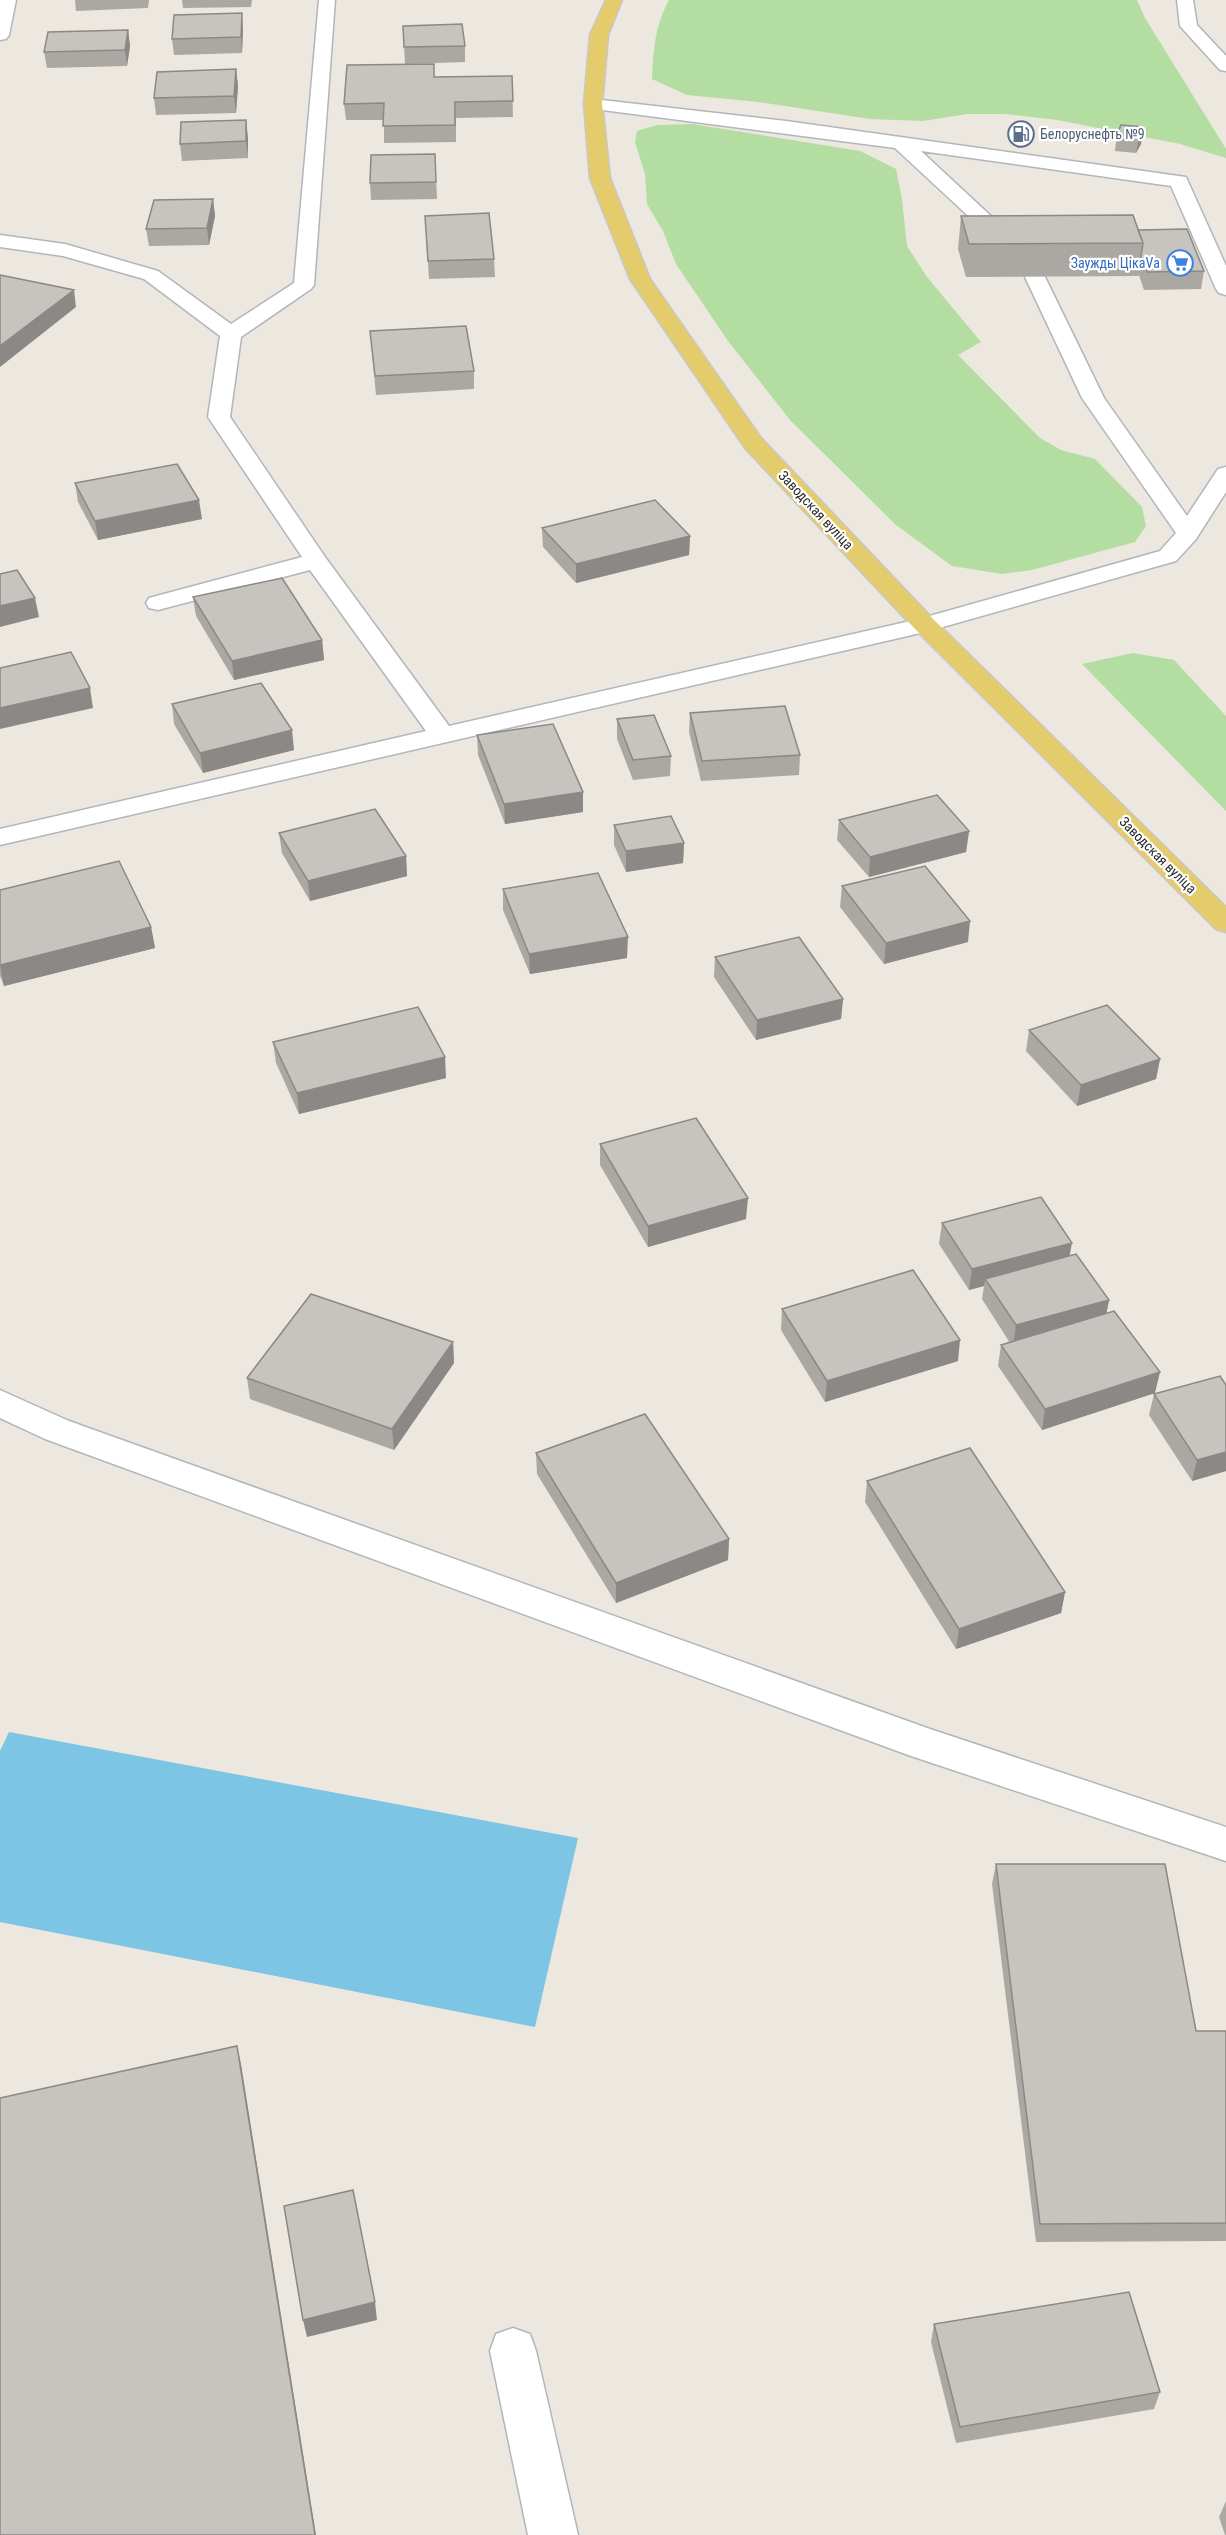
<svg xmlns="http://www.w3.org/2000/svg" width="1226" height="2535" viewBox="0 0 1226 2535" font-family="'Roboto Condensed',sans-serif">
<rect width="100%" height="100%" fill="#ece7df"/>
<path fill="#b4dda1" d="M669,0H1137L1145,18L1226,149V158L1180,144L1057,120L1005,114H967L923,121L870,119L758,102L687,95L652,79C653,51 655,25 669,0Z
M692,124L860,151L896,169L902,199L907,246L927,277L981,342L958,355L1040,438L1061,450L1095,459L1142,507L1146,526L1135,542L1032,570L1002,574L952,566L896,525L790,420L728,341L676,264L663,231L647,204L645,174L635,142L637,131L657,125Z
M1133,653L1174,660L1226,716V811L1082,664Z"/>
<path fill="#7cc5e4" d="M9,1732L578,1838L535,2027L0,1922V1751Z"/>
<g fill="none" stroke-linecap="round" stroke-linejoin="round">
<g stroke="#b2b5bd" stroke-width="3">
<path id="minor" d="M0,0H16L9,35L6,39L0,40Z
M319,0H335L314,285L311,289L241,337L230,417L325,557L449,726L919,619L1160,551L1176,533L1082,398L1025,277L1028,273H1042L1045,277L1104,398L1187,516L1218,469L1226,467V492L1196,539L1176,561L925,632L0,845V829L426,731L310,570L158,610L149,608L146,603L149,598L302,557L208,417L220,336L144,279L63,256L0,247V235L65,244L158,271L231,324L294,283Z
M1177,0H1193L1197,25L1226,56V71L1220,70L1180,26Z
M593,99L786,121L1186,177L1226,266V295L1219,293L1216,289L1171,186L921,151L1020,243L1023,247L1020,251H1006L895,148L587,108L584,104L587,100Z
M0,1390L69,1421L930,1729L1226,1827V1861L911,1756L45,1439L0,1418Z
M513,2328L530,2334L536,2351L578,2535H528L490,2351L496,2334Z"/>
</g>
<g stroke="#c8c8c8" stroke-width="3">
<path id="major" d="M606,0H622L608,35L602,104L610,178L650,279L761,438L934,620L1226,907V932L1216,929L916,630L745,448L630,279L590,178L584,104L590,35Z"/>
</g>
<use href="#minor" fill="#fff" fill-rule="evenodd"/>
<use href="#major" fill="#e4cb6c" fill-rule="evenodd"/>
</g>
<path fill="#aba8a3" d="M75,0H149L148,8L76,11Z
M182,0H252L251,7L183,8Z
M403,26L465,46V62L405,64Z
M243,29L242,53L174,55L172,39Z
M128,30L130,46L127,66L47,68L44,52Z
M236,69L238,86L236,113L156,115L154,98Z
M512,76L513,117L456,118V142L384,143V120H346L344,104L435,77Z
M246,120L248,158L182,161L180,144Z
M1143,127L1141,144L1136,153L1115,151L1117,134Z
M435,154L437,199L371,200L370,183Z
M213,199L215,216L209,245L149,246L146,229Z
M425,216L494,259L495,277L429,279Z
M961,216L1138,230L1204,271L1201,289L1144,290L1139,275L1138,276L966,277L958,249Z
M370,331L474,371V389L376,395Z
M75,483L202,519L98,540L78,502Z
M542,528L690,536L689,555L576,583L543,547Z
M193,597L322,640L324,660L234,680L196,616Z
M172,704L294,750L203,773L174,724Z
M690,713L800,755L799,775L701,781L689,732Z
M617,719L671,756L670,776L633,780L617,739Z
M477,735L583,812L505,824L478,755Z
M839,820L969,831L966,852L869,877L837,840Z
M614,825L684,843L683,863L626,872L614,845Z
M279,833L406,856L407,876L310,901L282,853Z
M842,886L968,942L884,964L840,907Z
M503,889L627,958L530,974L503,910Z
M0,890L151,927L155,948L4,986L0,976Z
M715,957L843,999L841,1019L756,1040L714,977Z
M1029,1030L1160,1059L1156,1079L1077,1106L1026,1051Z
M273,1042L446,1078L299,1114L276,1063Z
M600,1144L746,1219L648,1247L600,1165Z
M942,1223L1070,1256L1109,1300L1106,1314L1155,1393L1042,1430L998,1366L1001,1345L1010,1343L982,1299L984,1286L969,1290L939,1244Z
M782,1309L958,1361L825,1402L781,1330Z
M453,1342L454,1363L394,1450L250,1399L247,1378Z
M1226,1385V1471L1192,1481L1149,1415L1154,1394Z
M536,1453L729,1539L728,1560L616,1603L537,1474Z
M867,1481L1065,1592L1061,1613L956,1649L865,1502Z
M996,1864L1196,2031H1226V2241L1036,2242L992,1884Z
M934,2324L1160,2392L1154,2409L956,2443L931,2342Z
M1226,2501V2535H1225L1219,2517Z"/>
<path fill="#8b8885" d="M242,13L243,29L242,53L241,37Z
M128,30L130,46L127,66L125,50Z
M236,69L238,86L236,113L234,96Z
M246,120L248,137V158L246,141Z
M1143,127L1141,144L1136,153L1139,137Z
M213,199L215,216L209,245L207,228Z
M74,290L76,307L0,367V346Z
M199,500L202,519L98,540L95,521Z
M690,536L689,555L576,583V564Z
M35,598L39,617L0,627V606Z
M322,640L324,660L234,680L232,661Z
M90,688L93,708L0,729V708Z
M292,730L294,750L203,773L200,753Z
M583,792V812L505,824L504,804Z
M969,831L966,852L869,877L870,857Z
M684,843L683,863L626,872V851Z
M406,856L407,876L310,901L308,881Z
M970,921L968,942L884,964L886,943Z
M151,927L155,948L4,986L0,965Z
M628,937L627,958L530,974L529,954Z
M843,999L841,1019L756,1040L757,1020Z
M445,1057L446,1078L299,1114L297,1093Z
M1160,1059L1156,1079L1077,1106L1081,1085Z
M748,1198L746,1219L648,1247V1226Z
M1072,1243L1068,1264L985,1279L984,1286L969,1290L972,1269Z
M1109,1300L1105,1321L1013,1346L1016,1325Z
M960,1340L958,1361L825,1402L827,1381Z
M453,1342L454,1363L394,1450L392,1429Z
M1160,1372L1155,1393L1042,1430L1045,1409Z
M1226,1452V1471L1192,1481L1197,1460Z
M729,1539L728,1560L616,1603V1583Z
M1065,1592L1061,1613L956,1649L959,1629Z
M237,2046L241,2064L316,2535H315Z
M375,2302L377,2320L307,2337L303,2320Z"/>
<path fill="#c7c3be" stroke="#8b8885" stroke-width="1.5" d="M242,13L241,37L172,39L174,15Z
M462,24L465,46L404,47L403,26Z
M128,30L125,50L44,52L48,32Z
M434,64V77L512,76L513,101L455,102V125L383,126L384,103L344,104L347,65Z
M236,69L234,96L154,98L157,72Z
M246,120V141L180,144L181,122Z
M1121,125L1143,127L1139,137L1117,134Z
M435,154L436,182L370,183L371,155Z
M213,199L207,228L146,229L154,200Z
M489,213L494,259L428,261L425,216Z
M1133,215L1143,243L969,244L961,216Z
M1187,229L1204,271L1147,272L1141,257L1143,243L1138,230Z
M0,275L74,290L0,346Z
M466,326L474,371L375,376L370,331Z
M177,464L199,500L95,521L75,483Z
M655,500L690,536L576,564L542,528Z
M17,570L35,598L0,606V574Z
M282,578L322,640L232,661L193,597Z
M71,652L90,688L0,708V668Z
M261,683L292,730L200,753L172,704Z
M785,706L800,755L702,761L690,713Z
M654,715L671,756L633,760L617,719Z
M553,724L583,792L504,804L477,735Z
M937,795L969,831L870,857L839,820Z
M375,809L406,856L308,881L279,833Z
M671,816L684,843L626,851L614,825Z
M119,861L151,927L0,965V890Z
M925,866L970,921L886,943L842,886Z
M598,873L628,937L529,954L503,889Z
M799,937L843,999L757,1020L715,957Z
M1107,1005L1160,1059L1081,1085L1029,1030Z
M418,1007L445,1057L297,1093L273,1042Z
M696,1118L748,1198L648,1226L600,1144Z
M1041,1197L1072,1243L972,1269L942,1223Z
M1076,1254L1109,1300L1016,1325L985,1279Z
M913,1270L960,1340L827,1381L782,1309Z
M311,1294L453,1342L392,1429L247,1378Z
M1114,1311L1160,1372L1045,1409L1001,1345Z
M1220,1376L1226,1385V1452L1197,1460L1154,1394Z
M645,1414L729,1539L616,1583L536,1453Z
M970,1448L1065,1592L959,1629L867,1481Z
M996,1864H1165L1196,2031H1226V2223L1040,2224Z
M237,2046L315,2535H0V2098Z
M353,2190L375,2302L303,2320L284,2206Z
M1129,2292L1160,2392L960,2427L934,2324Z"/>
<defs>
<g id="fuel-ring" transform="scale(1.35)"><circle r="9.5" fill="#fff" stroke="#5c6f8a" stroke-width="1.5"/><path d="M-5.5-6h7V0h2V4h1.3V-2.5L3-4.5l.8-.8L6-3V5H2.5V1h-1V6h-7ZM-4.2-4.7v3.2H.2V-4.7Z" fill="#5c6f8a"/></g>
<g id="supermarket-ring" transform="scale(1.35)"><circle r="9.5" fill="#fff" stroke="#3f7fe0" stroke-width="1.5"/><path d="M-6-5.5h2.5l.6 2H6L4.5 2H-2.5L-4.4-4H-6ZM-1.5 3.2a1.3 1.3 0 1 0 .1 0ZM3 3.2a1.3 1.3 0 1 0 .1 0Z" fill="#3f7fe0"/></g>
</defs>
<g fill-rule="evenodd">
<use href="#fuel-ring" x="1021" y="134"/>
<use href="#supermarket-ring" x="1180" y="263"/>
</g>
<g text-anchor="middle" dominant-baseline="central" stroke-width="4.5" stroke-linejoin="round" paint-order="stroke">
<g font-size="14" fill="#4e5e75" stroke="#fff" text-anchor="start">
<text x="1040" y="134">Белоруснефть №9</text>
</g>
<g font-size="14" fill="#366cbe" stroke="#fff" text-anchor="end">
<text x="1160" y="263">Заужды ЦікаVа</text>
</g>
<g font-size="14" fill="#2b2b2b" stroke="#fff">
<text transform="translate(816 510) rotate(47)">Заводская вуліца</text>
<text transform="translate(1158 855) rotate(45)">Заводская вуліца</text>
</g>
</g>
</svg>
